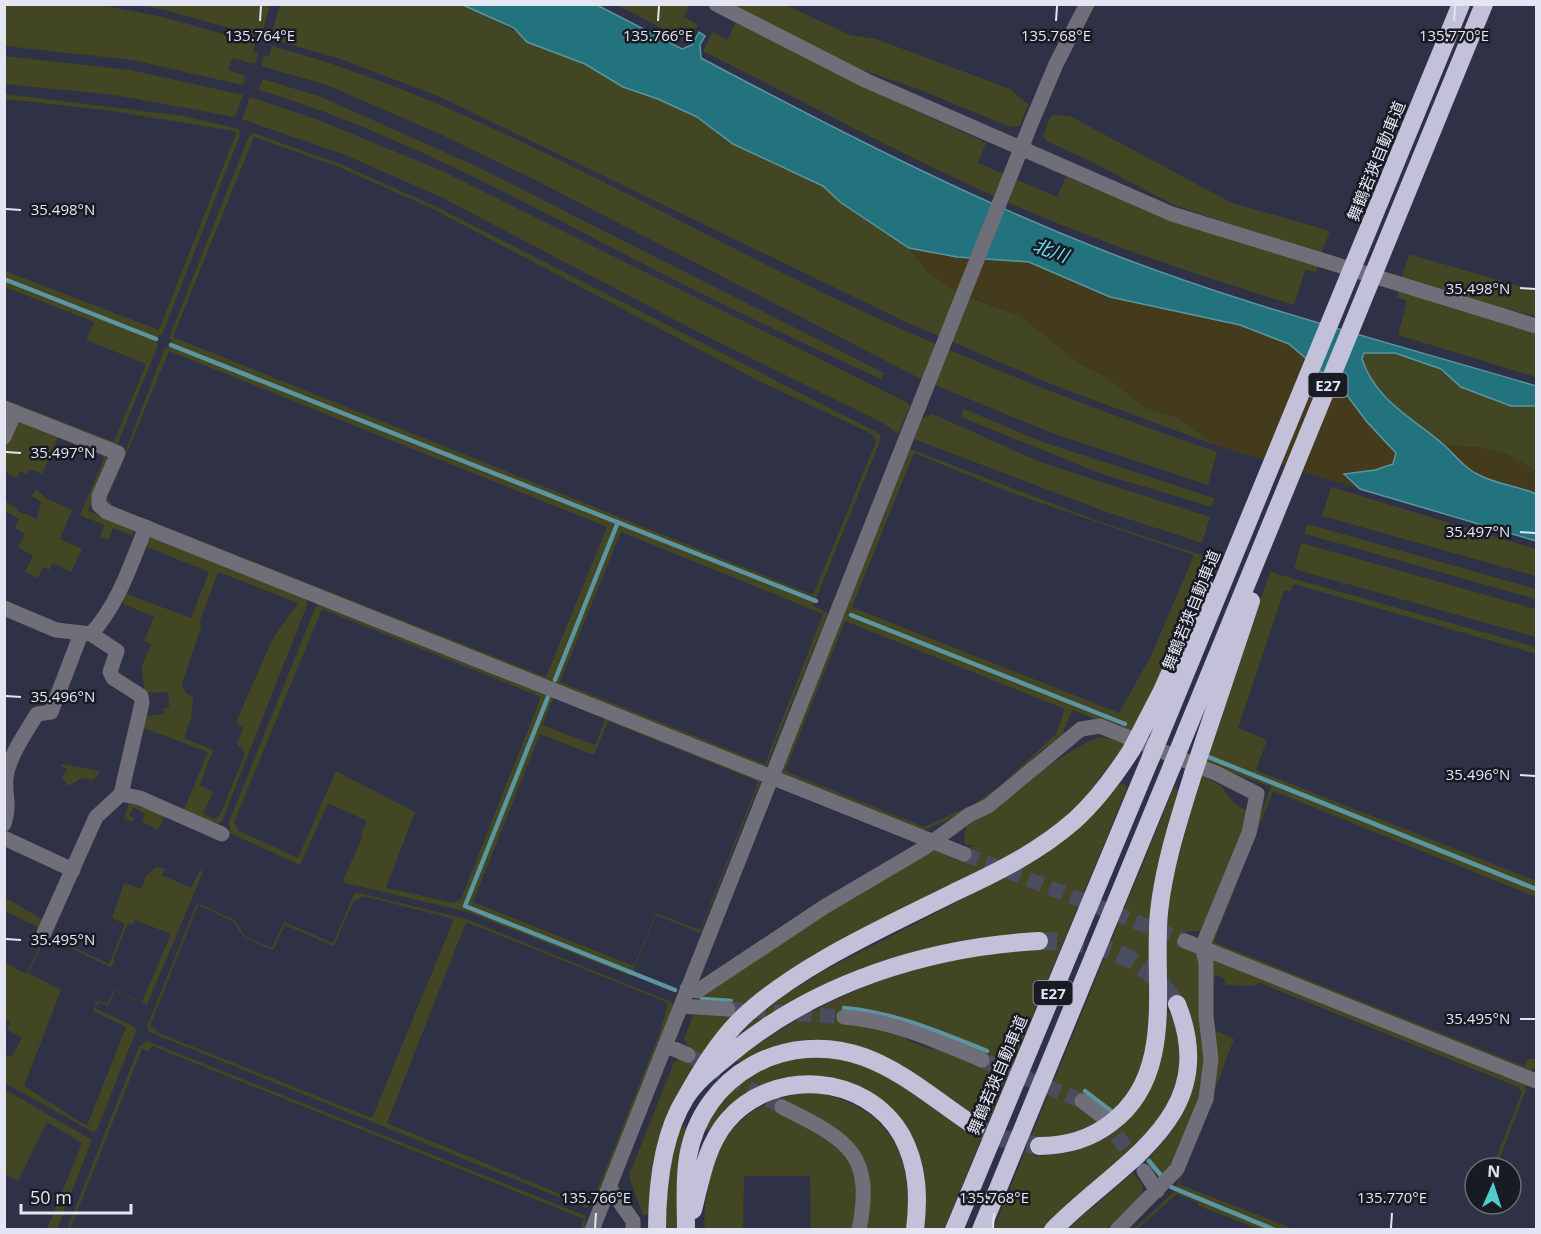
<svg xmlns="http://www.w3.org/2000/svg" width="1541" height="1234" viewBox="0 0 1541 1234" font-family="'Open Sans','Noto Sans JP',sans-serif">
<rect width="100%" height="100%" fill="#2f3246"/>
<path fill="#424622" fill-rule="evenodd" d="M463,4L556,52L601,72L623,87L658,99L697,117L733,144L823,186L840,202L909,248L928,272L966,296L1022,317L1080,364L1105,376L1144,407L1178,418L1215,445L1056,386L906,322L438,96L335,57L270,39L280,5Z
M4,5H101L163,17L255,43L253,52L258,54L255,64L232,58L228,70L245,76L243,85L132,60L5,46Z
M137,5H270L261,37L165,10Z
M617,5H690L684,17L698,25L689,42Z
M731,5H786L850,35L876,39L1010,89L1028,104L1020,126L1010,127L918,89L860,69Z
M736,22L858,84L986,143L978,163L1057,197L1066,177L1170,219L1318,266L1316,272L1305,270L1294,305C1201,276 1106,245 1016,206C909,159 807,103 703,51L713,32L727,40Z
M272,46C460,97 627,197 801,282C935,348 1075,403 1217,452L1208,485L1049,432L921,379L535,180L440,134L327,85L261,66L264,56L269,57Z
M4,56L130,70L243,95L235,117L115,95L5,84Z
M263,79L321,97L478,167L884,373L881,379C794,340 709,298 624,254C505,192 388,129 259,90Z
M5,94L184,116L239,129L240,135L162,335L160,334L156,344L158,345L118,443L115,445L5,402L4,399L114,442L146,364L86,340L94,322L5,287V271L159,330L236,134L233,131L112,111L5,99Z
M250,97L318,120L440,170L906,402L910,406L898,434L885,424L700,333L441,197L345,155L242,119Z
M1051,115L1070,116L1232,203L1330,231L1321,254L1174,205L1088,160L1046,141L1043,136Z
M253,133L340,164L437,207L880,434V441L813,606L828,613L766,767L112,508L106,502L165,348L168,349L172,339L169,338L248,138ZM254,137L339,167L433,209L759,381L872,434L876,442L813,595L173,337ZM169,351L607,527L546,677L113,506L108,498ZM621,532L823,614L765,764L560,682Z
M1409,254L1536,291V316L1484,304L1402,278Z
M1399,290L1536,332V377L1398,335L1407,301L1397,297Z
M1370,351L1395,353L1430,363L1471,391L1511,406H1536V471C1519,460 1502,452 1481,448C1471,446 1459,449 1449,445C1414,433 1374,394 1362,359L1364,353Z
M964,409L1040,441L1214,498L1212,507L1099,473L961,417Z
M933,414L1040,462L1210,517L1202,543L1104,511L914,439L923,418Z
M16,418L105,455L107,459L88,511L133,530V536L113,528L108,540L100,537L104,525L80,515L104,459L102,455L58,437L42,474L30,469L27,474L20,471L17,478L5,472V447Z
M910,449L1101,522L1214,559L1186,624L1132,733L1072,710L1061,738L1043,749L1004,786L975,807L923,831L780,773ZM914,453L1009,492L1194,555L1151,656L1119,713L852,607ZM845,621L1065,709L1056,734L1002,784L974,804L924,827L785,771Z
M1331,487L1536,549V576L1322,516Z
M36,489L46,498L72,510L60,539L82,549L71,572L53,563L49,570L43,567L38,578L25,572L33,556L18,547L25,534L15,528L19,519L5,511V501L18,509V511L37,519L41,502L32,496Z
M1307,524L1536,589V599L1305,534Z
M156,538L307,600V605L222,821L217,824L183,812L208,752L141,727L144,716L164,714L163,708H169L168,692L145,693L144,691L142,665L151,645L144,641L154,617L123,604L124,593L191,618L209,572L145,546L149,539ZM218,572L298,603L273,638L236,722L243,728L237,744L245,753L221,813L216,819L203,814L213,792L200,785L213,750L184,738L191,718L193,697L186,693L182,684L201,627L200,621Z
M1301,543L1536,609V637L1294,569Z
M1270,572L1536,647V654L1294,584L1291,591H1284L1238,728L1267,740L1256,770L1536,881V897L1273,791L1214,942L1524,1066L1529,1059H1535L1536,1055V1066L1532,1071L1211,944L1271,787L1203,761Z
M319,604L554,697L542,725L595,745L606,717L761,780L700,933L656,915L631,976L468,912L345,883L343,880L363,836L360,835L367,821L328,803L300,865L230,833L229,822L315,608ZM322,609L541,697L461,899L454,903L386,888L415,812L336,771L298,858L239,831L234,822ZM608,721L757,781V785L700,930L656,913L634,966L473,902L540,734L594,755Z
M1101,737L1127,743L1074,811L1038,841L726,1023C675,1082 656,1137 648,1214L643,1216L629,1176L674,1062L691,1052L684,1039L702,993L931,847L959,861L973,845H966L964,841L966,825L1028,778L1085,743Z
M62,764L99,771L97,777L92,780L81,778L69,786L62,778L67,769L61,766Z
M1201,775L1221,786L1234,803L1247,811L1244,832L1201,931H1187L1184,947L1200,956L1208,1047L1199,1110L1162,1181L1145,1161C1195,1116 1209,1058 1183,996L1169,1009L1166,1004L1165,928L1171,885Z
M1124,784L1127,789L944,1229H923L925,1180L917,1148L875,1096L863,1088L823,1076L780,1079L744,1096L711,1130L706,1129C721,1098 741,1077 774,1065C862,1034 908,1098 977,1137L983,1121C898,1075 840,1002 739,1063L736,1060C826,993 930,953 1043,949V933L972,940L748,1031H744L745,1027L783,996L827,969L1027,866L1044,855L1115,786ZM844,1011L888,1016L986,1054L927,1048L907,1040L899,1032Z
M1174,787L1181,792L1150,1002L1148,1041L1136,1080L1123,1100L1110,1114L1083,1093L1077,1107L1097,1122L1070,1135L1041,1138L1034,1156C1124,1154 1162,1097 1166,1013L1170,1012C1188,1058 1178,1093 1150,1132L1043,1229L993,1230Z
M129,803L166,813L158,830L142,822L145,814L134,807L129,815L134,818L132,822L124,818Z
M156,867L165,869L162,875L191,888L200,870L203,872L147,1005L115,991L108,1006L98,1002L95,1008L135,1027L136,1031L97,1130L93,1132L5,1083V1054L11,1057L22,1038L7,1029L10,1023L5,1019L4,962L26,974L46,934L109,964L125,924L112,918L124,883L141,889L146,876ZM135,920L171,934L142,1002L114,990L107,1004L97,1000L93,1011L126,1027L87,1126L24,1086L61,990L28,973L47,936L110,967L114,964V957L128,923L132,925Z
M355,892L466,919L671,1002L673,1006L597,1198L586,1208L149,1032L147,1026L197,903L235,920L245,937L272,948L284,922L333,943ZM363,896L454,919L372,1118L156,1032V1029L150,1026L198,905L234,922L244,938L273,950L285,925L334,946L353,902ZM466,922L668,1003L660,1032L595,1196L587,1205L387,1123Z
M4,897L43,920L39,928L5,911Z
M1212,959L1525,1083L1526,1090L1496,1168H1492L1522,1092L1518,1087L1260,983L1252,986L1226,985L1223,978L1215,975L1212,1017L1215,1030L1234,1039L1179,1184L1294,1229H1258L1199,1206L1197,1202L1177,1194L1137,1229L1133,1230L1175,1191L1205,1112Z
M147,1041L586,1216L584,1229H580L584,1219L152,1046L148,1051L142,1049L70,1229H67L139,1047Z
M6,1090L92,1140L57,1229H47L82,1143L47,1122L18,1181L5,1174Z
M815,1092C891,1107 914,1156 907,1229H865L854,1144L841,1132L808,1127C857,1158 863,1172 852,1229H811L810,1176H744L743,1229H705C703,1217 706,1201 708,1188C719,1126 754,1097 815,1092Z
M685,1125L687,1130L679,1162L677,1229L666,1230C666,1204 665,1142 685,1125Z
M1133,1173L1143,1186L1140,1200L1106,1229L1066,1230Z"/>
<path fill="#433b1b" d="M909,248L957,257L1029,262L1110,297L1240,325L1278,339L1299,351L1343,391L1367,422L1396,453L1393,464L1375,470L1347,472L1345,477L1360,489L1215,445L1178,418L1144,407L1105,376L1080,364L1022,317L949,288L928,272Z
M1423,432L1449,445L1480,448L1507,454L1536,471V494C1518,486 1496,484 1478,475C1458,464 1443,445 1423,432Z"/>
<path fill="#22737e" stroke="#5c95a1" stroke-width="1.5" d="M463,5H597L682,49L692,45L699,32L705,36L700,45L701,58C829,126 957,192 1092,246C1236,304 1388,342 1536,386V406H1511L1461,387L1441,369L1395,353H1364L1362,359C1375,400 1414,419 1444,445C1456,456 1464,468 1479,475C1496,484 1518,486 1536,494V541L1360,489L1344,474L1375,470L1393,464L1396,453L1367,422L1343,390L1289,344L1240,325L1110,297L1029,262L957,257L909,248L840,202L823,186L733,144L697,117L658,99L623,87L585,64L527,42L514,28Z"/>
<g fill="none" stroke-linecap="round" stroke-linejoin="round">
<path stroke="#5c95a1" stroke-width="4.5" d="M4,279L156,339
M171,345L816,601
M851,615L1125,724
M555,680L618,522
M548,697L465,906L675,990
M1206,756L1536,889
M702,999L731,1001
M844,1008C896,1013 939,1032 987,1051
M1085,1091L1111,1111
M1149,1161L1164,1179
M1171,1187L1275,1230"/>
<path stroke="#4a4d60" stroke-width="15" stroke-dasharray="15 8" stroke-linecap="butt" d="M964,854L1185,941
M728,1009L844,1017
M688,1055L782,1107
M982,1060L1082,1101
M1103,1117L1140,1167"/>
<path stroke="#4a4d60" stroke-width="18" stroke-dasharray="18 9" stroke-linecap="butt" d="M1039,941C1100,941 1140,952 1177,1004
M976,1127L999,1138L1039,1146"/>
<path stroke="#706f79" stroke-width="15" d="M716,4L867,81L1172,214L1536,326
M4,408L118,453L99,496V505L107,512L964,854
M4,437L15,412
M4,608L56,630L91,634C119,603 130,566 146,527
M91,634L117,651L110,672L113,678L141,696L142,703L121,794
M4,824C11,803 4,796 6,777C9,756 26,732 37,714L51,712L81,634
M4,838L73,870
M44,933L96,817L121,794L140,798L222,834
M1185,941L1536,1081
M687,989L697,991L702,988L824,907L924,848L969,815L988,806L1081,729L1100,726L1218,774L1257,794L1249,833L1202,947L1206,962V1016L1211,1059L1206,1099L1177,1169L1117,1230
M681,1006L728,1009
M844,1017C894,1021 937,1041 982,1060
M665,1045L688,1055
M1082,1101L1103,1117
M782,1107C845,1139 875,1151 859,1230
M1144,1171L1157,1191
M609,1187L633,1221V1230
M592,1230L1030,126L1056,64L1087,4"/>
<path stroke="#c3c0da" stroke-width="18" d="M686,1097C702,1069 718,1042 741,1019C796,966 887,926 955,892C998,872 1040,851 1075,820C1098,799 1116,774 1132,749
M1039,1146C1066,1146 1089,1140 1111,1123C1177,1074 1152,982 1159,912C1164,865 1179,819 1193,774
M693,1210C701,1179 706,1146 727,1121C773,1067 866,1073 902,1136C918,1166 919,1197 915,1230
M657,1230C657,1186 662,1135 686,1097C696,1081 713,1068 728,1056C814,983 928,947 1039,941
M686,1230C686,1206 684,1180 688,1157C702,1074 787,1029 864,1057C905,1072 940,1104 976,1127
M954,1230L1151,757
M981,1230L1172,766
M1053,1230C1119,1162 1223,1118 1177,1004"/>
<path stroke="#c3c0da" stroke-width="18" d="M1132,749L1162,691L1207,590
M1151,757L1461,4
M1172,766L1484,4
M1193,774L1251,601"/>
</g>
<path fill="none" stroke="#e3e5f3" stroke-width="2" d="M260,21L261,6M658,21L659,6M1056,21L1057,6M1454,21L1455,6M6,209L21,210M1520,288L1535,289M6,452L21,453M1520,532L1535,533M6,696L21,697M1520,775L1535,776M6,939L21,940M1520,1019H1535M595,1228L596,1213M993,1228L994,1213M1391,1228L1392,1213"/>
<g text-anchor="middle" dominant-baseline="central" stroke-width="5" stroke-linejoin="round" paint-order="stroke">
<g fill="#191b24" stroke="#a6a8b5" stroke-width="1.5">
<rect x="1308.5" y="373" width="39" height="24" rx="4.5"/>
<rect x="1033.5" y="981" width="39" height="24" rx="4.5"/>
</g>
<g font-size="15" font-weight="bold" fill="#e3e5f3">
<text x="1328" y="385">E27</text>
<text x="1053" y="993">E27</text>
</g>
<g font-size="16" fill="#e3e5f3" stroke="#191b24">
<text transform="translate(1376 161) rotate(-68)">舞鶴若狭自動車道</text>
<text transform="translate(1191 610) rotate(-68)">舞鶴若狭自動車道</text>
<text transform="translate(997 1075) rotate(-67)">舞鶴若狭自動車道</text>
</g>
<g font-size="18" font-style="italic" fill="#6de0f2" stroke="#191b24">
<text transform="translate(1051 250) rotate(20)">北川</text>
</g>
</g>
<g font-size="15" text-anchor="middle" fill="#e3e5f3" stroke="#191b24" stroke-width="5" stroke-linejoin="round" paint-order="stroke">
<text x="260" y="41">135.764°E</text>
<text x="658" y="41">135.766°E</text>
<text x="1056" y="41">135.768°E</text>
<text x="1454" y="41">135.770°E</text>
<text x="63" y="215">35.498°N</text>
<text x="1478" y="294">35.498°N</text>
<text x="63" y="458">35.497°N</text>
<text x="1478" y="537">35.497°N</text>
<text x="63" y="702">35.496°N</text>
<text x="1478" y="780">35.496°N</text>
<text x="63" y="945">35.495°N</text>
<text x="1478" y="1024">35.495°N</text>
<text x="596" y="1203">135.766°E</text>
<text x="994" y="1203">135.768°E</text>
<text x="1392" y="1203">135.770°E</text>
</g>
<rect width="1541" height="1234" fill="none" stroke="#e3e5f3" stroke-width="12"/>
<g transform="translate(1493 1186) rotate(3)"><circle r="28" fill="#191b24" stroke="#6a6c77" stroke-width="1.5"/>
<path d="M0-4.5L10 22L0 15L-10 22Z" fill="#52cdcc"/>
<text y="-9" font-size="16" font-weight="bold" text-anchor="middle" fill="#e3e5f3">N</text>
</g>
<path d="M21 1204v9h110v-9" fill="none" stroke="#e3e5f3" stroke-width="3"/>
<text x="30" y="1204" font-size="18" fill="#e3e5f3" stroke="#191b24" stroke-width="4.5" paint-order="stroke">50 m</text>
</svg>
